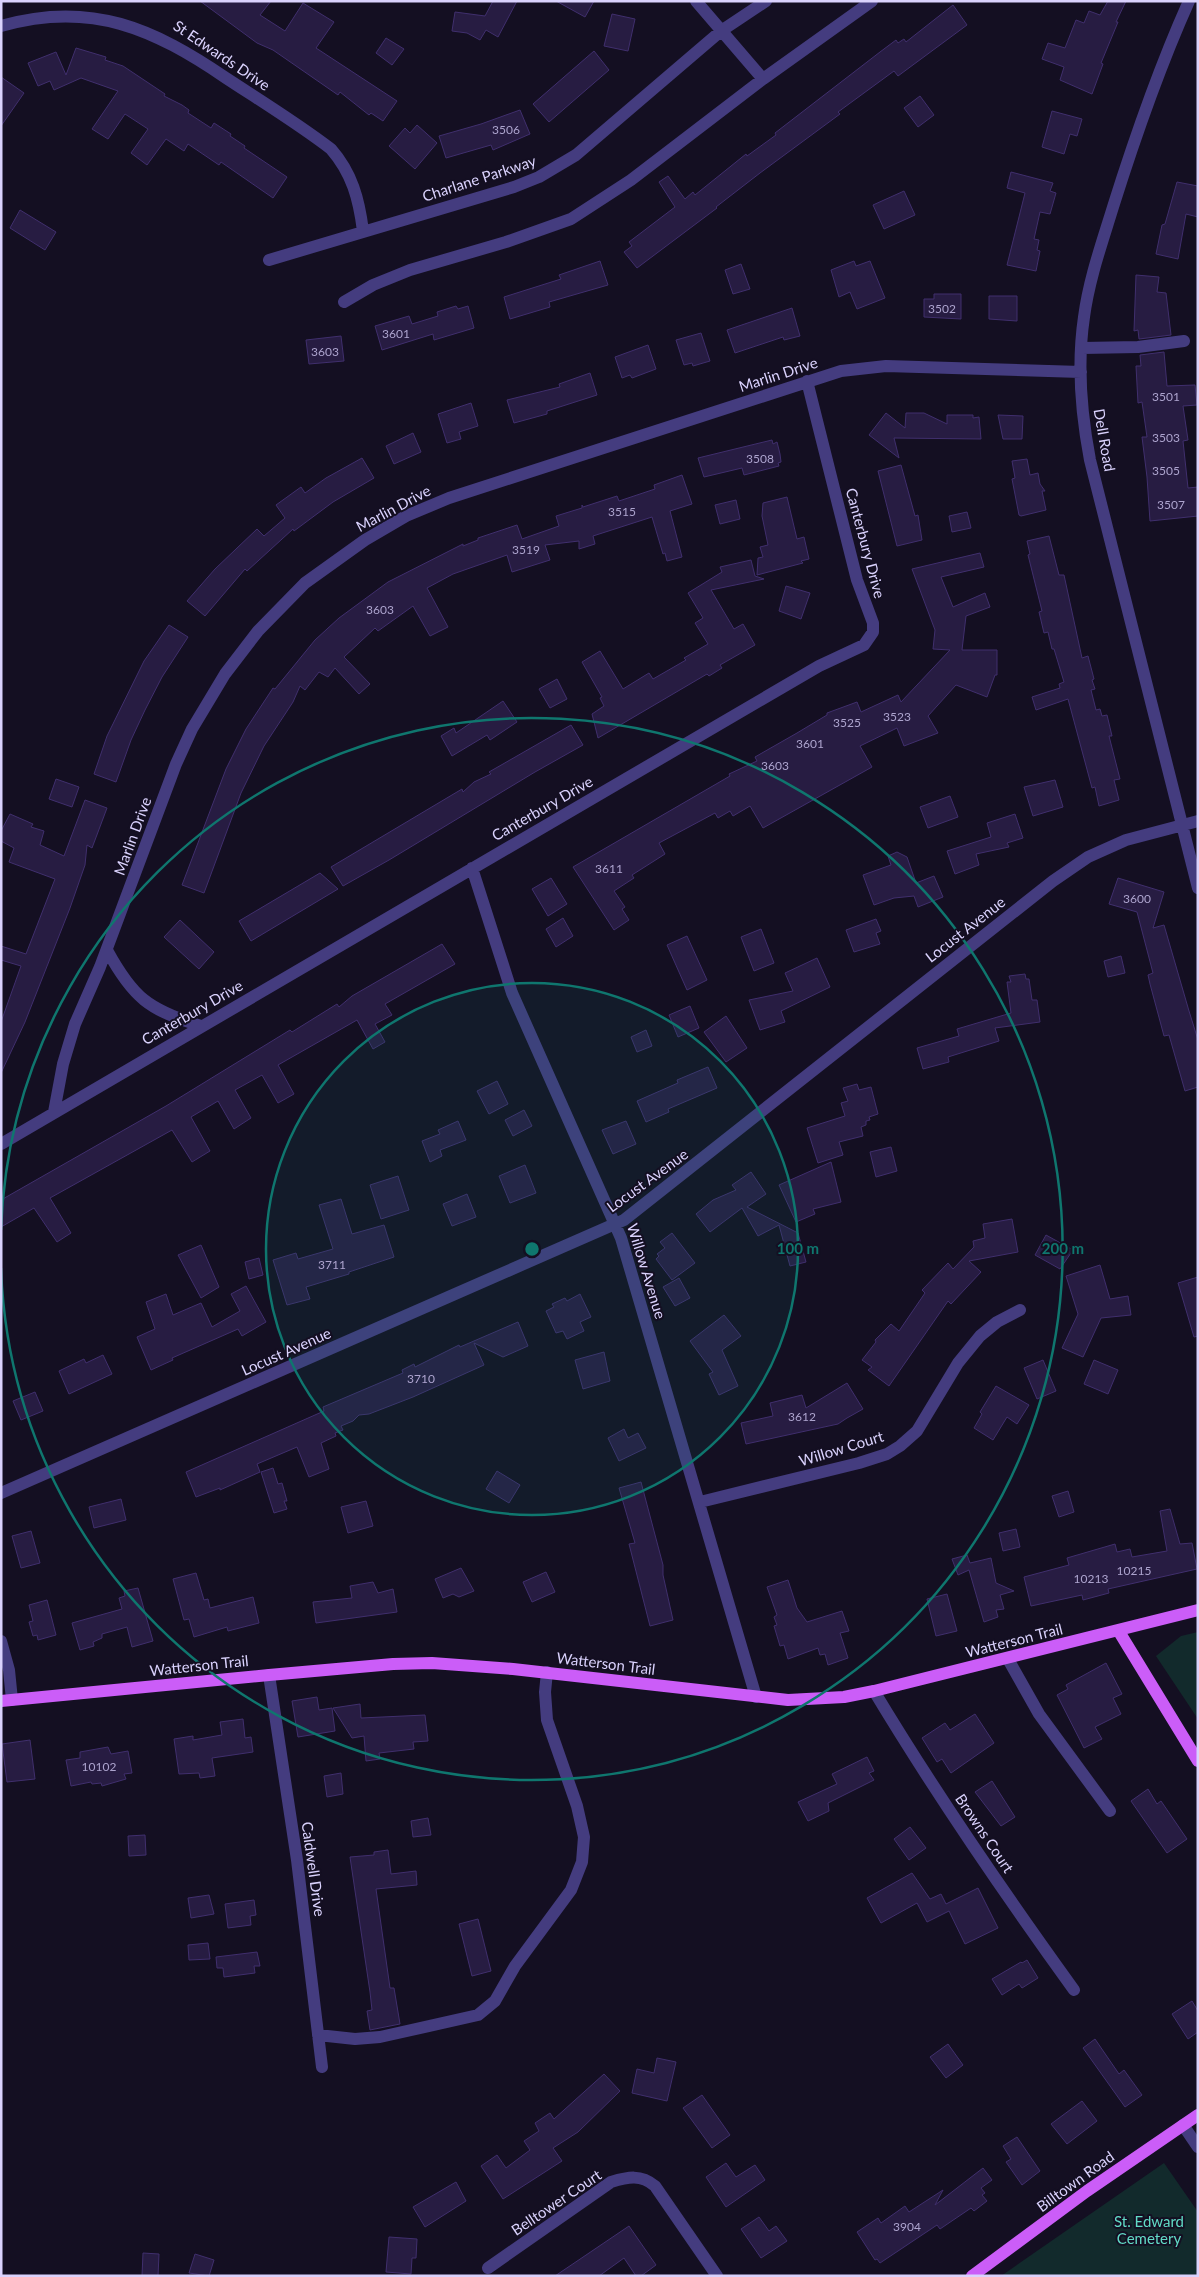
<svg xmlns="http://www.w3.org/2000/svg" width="1199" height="2277" viewBox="0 0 1199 2277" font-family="Lato,sans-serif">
<rect width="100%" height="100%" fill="#140f22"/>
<path fill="#122a2c" d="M1198,1632V1719L1156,1656L1181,1636Z
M1164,2163L1198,2212V2276H1001Z"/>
<path fill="#271c42" stroke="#402f6d" d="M200,1H271L260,15L285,31L303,3L334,22L316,48L397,101L383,121L371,113L369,115L340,92L338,95L273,50L257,43Z
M493,1H517L498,37L486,30L480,40L467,33L452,31L455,12L485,16Z
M556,1H594L585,17Z
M1108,1H1126L1116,22H1118L1101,63L1103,64L1092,94L1060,80L1064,67L1042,59L1048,43L1065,48L1076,20L1084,23L1089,11L1100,15Z
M953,5L967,25L898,76L894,71L838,112L840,114L760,173L716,207L717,208L637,268L624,252L632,246L629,242L675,207L659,182L668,176L685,199L693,192L695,195L746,154L747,156L776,135L775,133L880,52L896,40L898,43L904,39L906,42Z
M612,14L635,19L628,51L604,46Z
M386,38L404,49L392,65L376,53Z
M76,48L106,57L105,60L123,66L165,94L164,96L182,105L189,110L188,113L211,128L214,123L231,134L230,136L245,146L244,148L287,177L273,198L221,162L219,165L188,144L184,151L166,139L147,165L131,153L148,129L125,114L108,139L92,129L118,91L81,78L54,90L50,81L38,86L28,63L56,52L66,75Z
M594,51L609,70L549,122L533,104Z
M1,77L24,93L1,126Z
M920,96L934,115L918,127L904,108Z
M520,110L530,134L493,150L491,145L446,158L439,136L481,124Z
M1052,111L1082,119L1077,136L1070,134L1064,154L1042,147Z
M417,125L437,143L415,169L389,146L405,128L410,133Z
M1011,172L1053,183L1050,191L1056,193L1050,214L1040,212L1034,239L1039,240L1037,250L1040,251L1036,271L1007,265L1025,193L1007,188Z
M1177,182L1198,186V217L1186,214L1178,259L1156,254L1162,225L1165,224Z
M904,191L915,215L884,229L873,205Z
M20,210L56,232L45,250L10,228Z
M600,261L608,285L549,302L550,307L510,319L504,297L561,279L559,275Z
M854,261L856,266L870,261L885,298L857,309L850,292L839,297L831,270Z
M741,264L750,289L733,294L725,270Z
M1136,275L1159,277L1157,292L1166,293L1171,335L1139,339L1138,330L1134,331Z
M934,294H961V319L924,317V299H934Z
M989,296H1017V321L989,319Z
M456,306L458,309L468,306L474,328L434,340L433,334L382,350L375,326L409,316L412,324L438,316L437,312Z
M792,308L800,336L784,340L783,337L735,353L727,330Z
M701,333L710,361L693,366L692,363L684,365L676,340Z
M341,336L344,361L309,364L306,340Z
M648,345L656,369L632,378L630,375L622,378L615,357Z
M1164,352L1167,386L1195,385L1197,405L1183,406L1188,440L1183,441L1188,488L1198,487V516L1150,521L1147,477L1142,437H1147L1142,402L1138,403L1136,366H1141L1140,355Z
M590,373L597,395L547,411V414L514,423L507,400L560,387L559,384Z
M471,403L478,426L459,432L461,439L447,443L438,414Z
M886,413L905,428L906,413H924L947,424V415H973V418L979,417L981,439L894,438L899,458L869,435Z
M998,415L1023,416L1022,439H1003Z
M413,433L421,452L394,464L386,446Z
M772,440L773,444L777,442L780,454L781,462L778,463L779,466L744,475L742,468L704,477L698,458Z
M362,458L374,478L333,502L294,531L293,529L247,571L245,569L205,616L187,601L215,569L257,529L264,536L285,518L276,505L301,487L305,493L326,478Z
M1027,459L1030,475L1038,473L1040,484L1045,491H1042L1046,510L1021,516L1019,515L1012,479L1015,478L1012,461Z
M901,465L915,516L918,515L922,540L897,546L878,471Z
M682,475L692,504L670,511L682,557L667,561L665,553L663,554L652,517L593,536L595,544L579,549V541L545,545L550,560L512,572L507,555L453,574L427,588L448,627L430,636L413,606L378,631L375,628L344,657L370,684L359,694L335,668L328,677L319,672L305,690L300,686L293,702L264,746L241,793L204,893L182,885L226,769L246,729L273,688L275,689L315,640L339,618L388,582L463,544V546L478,540V538L517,525L522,539L559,526L556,516L582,508V505L583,507L617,496L619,501L655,489L654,485Z
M787,497L797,539L804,537L809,559L801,561L803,563L757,575L758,558L763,557L760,547L768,545L762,516L763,503Z
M736,500L740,519L720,524L715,505Z
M967,512L971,528L952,532L949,516Z
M1049,536L1059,575H1064L1082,658L1088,656L1094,679L1092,680L1095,689L1091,690L1096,710L1100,709L1102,716L1107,715L1112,736H1109L1120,779L1114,780L1119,800L1099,806L1095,787L1092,788L1068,699L1036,710L1032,697L1060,688L1059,684L1064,682L1054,649H1052L1048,632L1044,633L1039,612L1042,611L1028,555L1030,554L1027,541Z
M980,553L984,567L941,577L953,607L985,593L990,607L966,616L962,650H997V675H995L987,697L956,685L928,716L938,733L904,746L897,728L860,746L872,767L763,828L750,806L733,816L730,811L718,818L715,813L659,843L665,854L632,875L634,878L614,891L625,907L622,909L629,920L614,930L573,867L730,776L729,774L757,761L755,757L797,733L827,715V713L857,702L861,712L898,695L901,702L950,650L933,649L935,630L912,569Z
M751,560L755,576L764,579L711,590L734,629L743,624L755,645L720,665L722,668L709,676L707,674L598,738L592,714L604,706L600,698L602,697L582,662L600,651L623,689L649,673L653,679L686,660L684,658L708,644L695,623L703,618L688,593L722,572L720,567Z
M786,586L810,593L801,619L779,611Z
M169,625L188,637L162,677L145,710L131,740L116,782L94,774L107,736L144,661Z
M557,679L567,699L550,708L539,689Z
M503,701L517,722L490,740L487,735L452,756L441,736L454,728L456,733Z
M571,725L583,745L535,772L389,860L343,886L331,867L462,789L463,792L474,782L491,774L489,772L503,764Z
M56,779L79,787L72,807L49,799Z
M1055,780L1063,807L1033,816L1024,787Z
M950,796L958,817L928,828L920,807Z
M85,800L107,808L92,848L87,845L85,865L70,908L25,1022L1,1073V1022L21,966L1,960V946L26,954L55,879L9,862L14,848L1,841V831L10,814L33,824L31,827L44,831L40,845L64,856Z
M1015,814L1023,838L1007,843L1009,847L976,854L979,865L955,874L947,851L991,837L987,823Z
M897,852L907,857L916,883L934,876L943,897L918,907L914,896L894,898L874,905L863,875L891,865L888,856Z
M320,873L338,889L251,941L239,921Z
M551,878L567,904L548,916L532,889Z
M1118,878L1164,892L1153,928L1164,925L1189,1011L1198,1040V1087L1185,1091L1169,1035L1164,1036L1150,984L1148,975L1153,973L1137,912L1109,904Z
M563,918L573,936L556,947L546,929Z
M876,919L881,931L876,933L880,944L854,952L846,930Z
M180,920L214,952L199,969L164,937Z
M761,929L774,963L754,971L741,937Z
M687,936L707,980L687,990L667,945Z
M442,944L455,964L385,1004L392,1015L375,1024L385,1042L373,1049L357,1020L278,1065L294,1094L278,1103L262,1075L235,1090L251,1118L234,1129L218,1101L191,1117L210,1151L192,1162L172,1130L50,1198L71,1233L57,1242L34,1208L1,1227V1200L166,1106L290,1030L292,1032L337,1004L339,1007L352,996Z
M1121,956L1125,973L1108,977L1104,961Z
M817,958L830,987L781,1011L785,1022L760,1030L749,1000L793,991L785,973Z
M1025,974L1026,979H1029L1032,1000H1037L1040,1022L995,1028L999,1041L948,1057L949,1062L923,1069L917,1048L959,1036L957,1029L1011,1013L1007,982H1011L1009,976Z
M690,1006L699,1028L678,1037L669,1015Z
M726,1016L747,1048L726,1062L704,1032Z
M646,1030L652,1046L637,1052L631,1037Z
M708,1067L717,1088L668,1109L669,1112L646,1122L637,1101L678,1083L677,1080Z
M497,1081L508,1104L489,1114L477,1091Z
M857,1084L859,1090L871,1087L878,1114L869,1117L870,1120L866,1121V1125L861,1127L863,1136L839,1142L843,1155L818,1163L807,1128L845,1116L841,1103L848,1101L843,1088Z
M524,1110L532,1126L513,1136L505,1120Z
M458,1121L466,1140L440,1150L442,1156L430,1162L422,1141L440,1134L438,1130Z
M626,1121L636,1144L613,1154L602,1130Z
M891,1147L897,1171L876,1177L870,1152Z
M831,1162L841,1202L813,1209L815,1214L796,1222L779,1185Z
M525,1165L536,1193L510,1203L499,1176Z
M751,1172L766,1194L747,1207L798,1233L806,1262L790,1266L779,1225L758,1236L742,1208L710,1232L696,1214L713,1200L736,1190L732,1185Z
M398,1176L409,1210L381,1219L370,1185Z
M467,1194L476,1217L452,1226L443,1204Z
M341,1199L352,1234L384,1225L394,1257L349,1272V1274L306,1287L310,1299L287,1305L273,1260L296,1253L298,1259L333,1249L319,1205Z
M1012,1219L1018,1252L969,1261L981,1272L951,1304L948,1301L889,1386L868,1370L872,1367L862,1360L876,1342L875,1340L891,1324L899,1331L925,1293L922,1290L948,1263L953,1269L974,1247L973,1241L985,1238L983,1224Z
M672,1233L695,1263L672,1280L656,1259L659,1256L657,1254L665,1248L660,1242Z
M1046,1235L1073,1250L1060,1269L1035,1255Z
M201,1245L219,1287L201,1298L178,1255Z
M259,1258L263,1275L249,1279L245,1262Z
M1100,1265L1110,1299L1128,1296L1131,1315L1101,1318L1083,1357L1062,1348L1078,1314L1066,1276Z
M1198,1277V1336L1194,1337L1178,1283Z
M679,1278L690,1298L675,1306L663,1287Z
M246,1286L266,1322L242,1336L238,1329L172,1358L173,1360L151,1370L137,1337L155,1329L146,1302L166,1294L173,1315L201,1303L212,1327L240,1311L231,1294Z
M580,1294L591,1317L580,1322L584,1331L567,1339L563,1331L556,1333L546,1311L554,1307L552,1304L565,1298L567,1301Z
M724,1315L741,1336L722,1350L738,1386L719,1395L709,1374L713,1372L690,1341Z
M518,1322L528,1346L503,1357L474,1343L484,1365L413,1397L369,1414L359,1415L353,1421L341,1426L343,1430L335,1433L336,1436L321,1443L329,1469L309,1477L297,1447L257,1464L260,1472L220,1490V1488L196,1497L186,1472L324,1411L323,1407L403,1373L402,1370L414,1364L415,1367L459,1345L460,1347Z
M604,1352L610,1381L583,1389L575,1360Z
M103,1355L112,1374L69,1394L59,1371L84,1359L86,1363Z
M1043,1360L1056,1391L1037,1399L1024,1368Z
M1094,1360L1118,1370L1108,1394L1084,1384Z
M847,1383L863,1409L847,1418L838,1424L746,1444L741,1423L773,1416L770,1403L802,1395L806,1408Z
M996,1386L1029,1405L1017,1424L1007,1417L993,1440L974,1428L982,1414L980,1412Z
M35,1392L43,1411L21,1420L13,1401Z
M624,1429L628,1438L638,1433L646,1448L619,1461L608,1438Z
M273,1468L278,1484L282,1483L287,1501H284L287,1509L274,1513L261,1472Z
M497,1471L520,1485L509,1503L486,1489Z
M641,1482L663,1565V1575L673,1620L650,1626L629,1544L635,1543L619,1488Z
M1068,1491L1074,1512L1059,1517L1052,1496Z
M121,1499L126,1520L94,1528L89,1507Z
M366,1501L373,1526L348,1533L341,1507Z
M1170,1509L1180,1544L1192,1543L1197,1569L1108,1589L1109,1593L1083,1600L1082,1595L1031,1606L1024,1577L1069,1565L1067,1558L1115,1544L1117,1552L1130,1549L1132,1557L1167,1551L1160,1511Z
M1016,1529L1020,1547L1003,1551L999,1533Z
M31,1531L40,1563L21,1568L12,1536Z
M967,1555L970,1563L991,1558L996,1583L1014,1591L1000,1595L1004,1609L996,1610L998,1617L984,1622L969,1570L958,1575L952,1559Z
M461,1568L474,1591L459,1597L453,1594L443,1598L435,1579Z
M546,1572L555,1592L532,1602L523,1582Z
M196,1573L204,1600L208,1599L210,1608L253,1597L259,1623L228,1631L227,1627L194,1637L189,1619L184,1620L173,1579Z
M788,1580L797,1608L807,1622L842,1611L849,1631L840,1633L848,1658L828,1665L825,1654L820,1655L818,1648L788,1659L784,1645L780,1646L774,1626L777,1625L774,1617L777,1615L767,1587Z
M373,1582L378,1593L393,1589L397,1612L316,1623L313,1602L352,1598L350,1586Z
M138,1588L153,1641L132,1647L127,1627L102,1634V1638L93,1642L94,1646L80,1650L72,1623L122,1609L119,1598L125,1596L124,1591Z
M947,1594L957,1631L936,1636L927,1599Z
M47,1600L56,1635L38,1640L37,1635L33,1636L29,1622L33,1621L29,1605Z
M1106,1663L1122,1694L1113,1698L1121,1714L1095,1727L1102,1739L1084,1748L1057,1695L1068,1689L1066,1685Z
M317,1697L319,1710L332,1708L335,1731L298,1737L292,1701Z
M360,1704L361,1718L425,1715L428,1741L413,1742L414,1749L379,1753L380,1759L366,1761L364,1736L352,1738L333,1708Z
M975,1714L994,1743L951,1773L942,1759L937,1762L922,1738L945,1723L950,1730Z
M243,1719L245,1738L251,1737L253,1752L212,1758L215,1776L200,1778L199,1773L179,1774L174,1739L193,1736V1740L222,1735L220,1722Z
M30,1740L35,1779L7,1782L2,1744Z
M108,1747L111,1754L128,1751L132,1773L124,1774L126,1779L102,1786L101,1783L92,1784L91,1782L71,1786L66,1760L80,1758V1752Z
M867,1757L874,1771L869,1773L874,1780L828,1803L829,1811L808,1821L798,1802L837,1784L832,1774Z
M341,1773L343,1794L327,1797L324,1776Z
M992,1781L1015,1817L1001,1826L975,1792Z
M1148,1789L1157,1804L1161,1801L1187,1839L1167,1853L1131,1801Z
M428,1818L431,1835L413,1837L411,1821Z
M910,1827L926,1848L909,1860L894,1839Z
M145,1835L146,1855L129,1856L128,1836Z
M388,1850L391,1874L416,1871L417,1885L376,1889L390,1988H394L400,2024L370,2030L367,2011L372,2010L370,1992L350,1857L374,1855V1852Z
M912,1873L930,1899L941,1894L946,1904L978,1888L998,1928L965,1944L949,1911L927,1922L917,1903L881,1923L867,1898Z
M209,1895L214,1914L191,1918L188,1898Z
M254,1900L256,1915L250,1916L251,1925L228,1928L225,1904Z
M478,1919L491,1971L472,1976L459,1924Z
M208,1943L210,1959L189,1960L188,1945Z
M257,1952L260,1966H254L255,1973L224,1977L223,1968H217L216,1957Z
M1027,1960L1038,1978L1022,1988L1019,1984L1002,1995L992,1979L1021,1962L1022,1963Z
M1192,2001L1198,2011V2032L1188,2039L1172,2014Z
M1095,2039L1119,2074L1124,2070L1142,2095L1125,2107L1083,2048Z
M948,2044L963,2065L946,2078L930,2057Z
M657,2058L676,2062L667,2101L632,2093L637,2069L654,2073Z
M604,2074L620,2091L578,2132L553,2148L562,2161L503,2199L481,2166L497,2155L506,2168L530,2150L524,2141L539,2131L535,2123L550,2113L554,2119Z
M702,2095L730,2135L712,2148L683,2108Z
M1082,2101L1097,2121L1067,2144L1051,2124Z
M1017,2137L1040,2171L1022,2185L1006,2162L1011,2159L1003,2146Z
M726,2163L736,2177L755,2165L765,2180L726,2207L706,2177Z
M983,2168L992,2180L981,2188L985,2193L982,2195L987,2201L974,2211L971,2208L940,2229L937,2225L880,2263L877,2259L875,2260L857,2232L878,2218L881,2223L905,2206L909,2212L943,2190L935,2205Z
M456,2182L466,2201L425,2227L413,2207Z
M759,2217L769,2231L776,2226L787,2241L761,2258L741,2229Z
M629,2226L656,2265L641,2276H636L624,2258L599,2276H555Z
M389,2237L417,2239L416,2258H412L411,2274L386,2272Z
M143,2253L159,2254L158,2276H142Z
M195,2254L214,2260L209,2276L189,2273Z"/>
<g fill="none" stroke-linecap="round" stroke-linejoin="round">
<path stroke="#443c7f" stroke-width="12" d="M696,1L763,79
M1189,1C1159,68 1135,137 1113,207C1102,243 1089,279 1084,317C1077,364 1081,413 1090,460L1198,888
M1,26C91,0 154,29 226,78C261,101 297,123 331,149C352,173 359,199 363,231
M269,260L514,187L539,177L576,155L721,31L766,1
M344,302L373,285L410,270L506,242L571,219L631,180L763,79L872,1
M1082,348L1138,347L1184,341
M472,868L512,993L621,1238L756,1697
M107,950C133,998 149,1010 201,1026
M54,1112L63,1064L75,1024L100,967L176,764L192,729L225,674L258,631L305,583L365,540L406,516L449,498L841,371L886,366L1081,372
M1,1144L819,666L864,645L873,632V623L857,580L807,381
M1,1493L624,1220L1053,881L1088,857L1126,840L1198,821
M700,1502L859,1463L887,1454L900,1446L917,1431L958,1363L980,1336L997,1322L1020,1310
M1,1641L9,1670L12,1700
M1008,1659L1039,1714L1110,1811
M269,1675L297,1860L322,2067
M874,1691C936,1794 1004,1893 1074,1990
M318,2035L355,2039L380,2037L478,2015L495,2001L515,1966L571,1890L582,1862L584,1837L577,1806L547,1720L545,1692L547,1672
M1183,2125L1198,2147
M488,2268L611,2182C628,2177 641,2174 655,2186L717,2276"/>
<path stroke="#cb5df8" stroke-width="12" d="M1118,1630L1198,1761
M1,1701L269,1675L393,1664L432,1663L513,1669L788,1700L844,1697L874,1691L1198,1610
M972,2276L1087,2191L1198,2115"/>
</g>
<circle cx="532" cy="1249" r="266" fill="#0f766e" fill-opacity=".12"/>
<g fill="none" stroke="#0f766e" stroke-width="2.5">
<circle cx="532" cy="1249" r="266"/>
<path d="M1 1230A531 531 0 1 1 1 1268"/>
</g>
<g text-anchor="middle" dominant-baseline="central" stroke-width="4" stroke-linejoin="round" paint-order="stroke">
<g font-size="12" fill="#ada4ce">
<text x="506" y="129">3506</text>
<text x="942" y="308">3502</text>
<text x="396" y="333">3601</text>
<text x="325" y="351">3603</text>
<text x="1166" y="396">3501</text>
<text x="1166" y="437">3503</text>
<text x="760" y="458">3508</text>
<text x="1166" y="470">3505</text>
<text x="1171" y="504">3507</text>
<text x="622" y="511">3515</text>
<text x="526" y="549">3519</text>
<text x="380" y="609">3603</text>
<text x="897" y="716">3523</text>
<text x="847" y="722">3525</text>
<text x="810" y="743">3601</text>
<text x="775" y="765">3603</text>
<text x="609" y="868">3611</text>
<text x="1137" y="898">3600</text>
<text x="332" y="1264">3711</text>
<text x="421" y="1378">3710</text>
<text x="802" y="1416">3612</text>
<text x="1134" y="1570">10215</text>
<text x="1091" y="1578">10213</text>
<text x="99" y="1766">10102</text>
<text x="907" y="2226">3904</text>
</g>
<g font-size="15" fill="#dad2fd" stroke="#140f22">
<text transform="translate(222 55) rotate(34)">St Edwards Drive</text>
<text transform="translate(479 178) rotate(-18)">Charlane Parkway</text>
<text transform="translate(778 374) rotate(-18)">Marlin Drive</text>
<text transform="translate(1105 440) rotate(80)">Dell Road</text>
<text transform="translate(393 508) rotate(-28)">Marlin Drive</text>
<text transform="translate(866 543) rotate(75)">Canterbury Drive</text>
<text transform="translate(542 808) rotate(-30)">Canterbury Drive</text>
<text transform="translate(132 836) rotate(-70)">Marlin Drive</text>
<text transform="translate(965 929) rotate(-38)">Locust Avenue</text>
<text transform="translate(192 1012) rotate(-30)">Canterbury Drive</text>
<text transform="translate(647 1180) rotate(-36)">Locust Avenue</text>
<text transform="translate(647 1271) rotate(73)">Willow Avenue</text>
<text transform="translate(286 1351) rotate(-24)">Locust Avenue</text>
<text transform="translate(841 1448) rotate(-17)">Willow Court</text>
<text transform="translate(1014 1640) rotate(-14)">Watterson Trail</text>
<text transform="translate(606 1663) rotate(7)">Watterson Trail</text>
<text transform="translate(199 1665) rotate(-6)">Watterson Trail</text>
<text transform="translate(985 1833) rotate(56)">Browns Court</text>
<text transform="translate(314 1869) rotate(82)">Caldwell Drive</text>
<text transform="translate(1075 2181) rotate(-36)">Billtown Road</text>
<text transform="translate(556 2202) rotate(-34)">Belltower Court</text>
</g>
<g font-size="15" fill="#61dac6" stroke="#140f22">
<text x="1149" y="2221">St. Edward<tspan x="1149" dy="17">Cemetery</tspan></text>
</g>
</g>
<circle cx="532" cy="1249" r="8" fill="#0f766e" stroke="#140f22" stroke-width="2.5"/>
<g font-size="15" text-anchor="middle" font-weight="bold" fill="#0f766e" stroke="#140f22" stroke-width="4" stroke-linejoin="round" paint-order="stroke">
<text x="798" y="1254">100 m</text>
<text x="1063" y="1254">200 m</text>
</g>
<rect width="1199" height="2277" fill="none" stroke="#dad2fd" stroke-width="5"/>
</svg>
